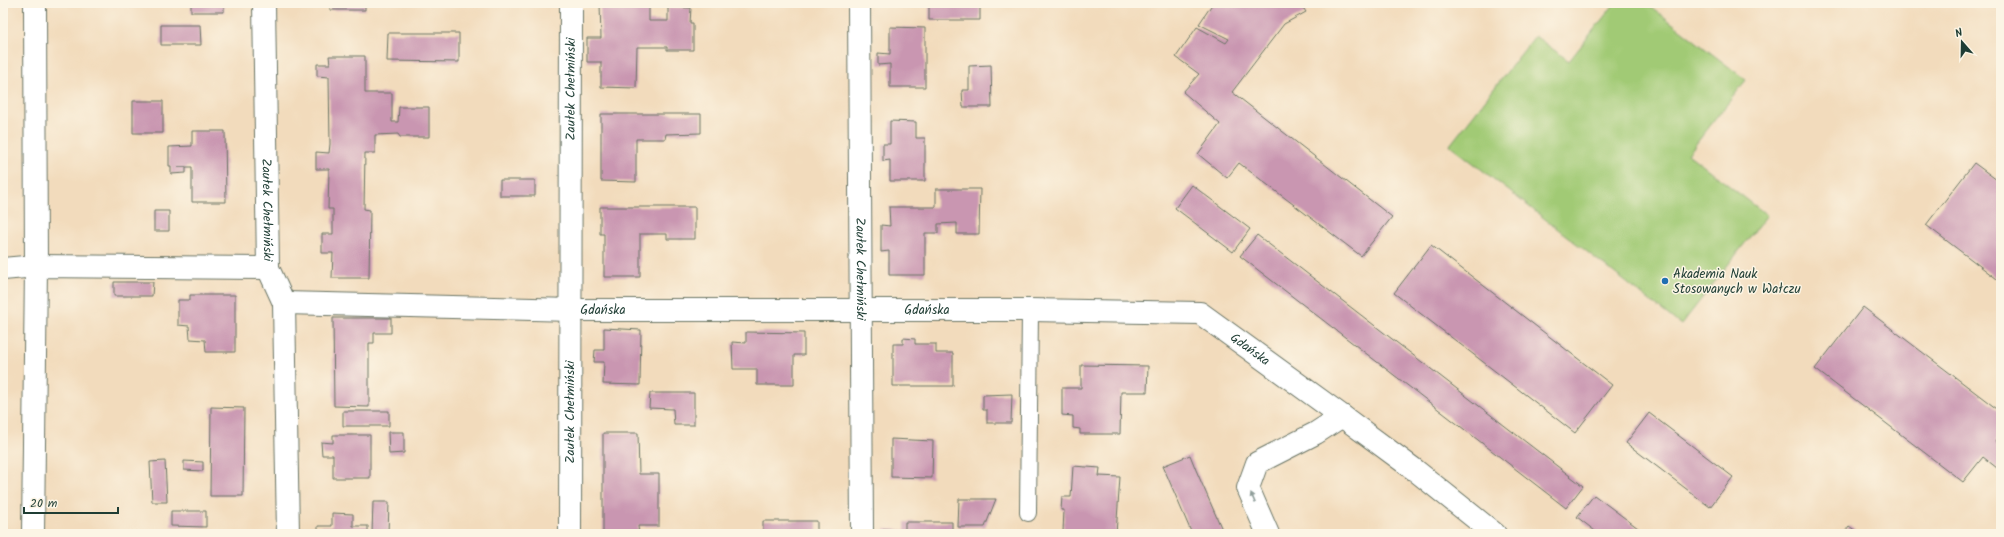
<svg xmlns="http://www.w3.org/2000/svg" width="2004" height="537" viewBox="0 0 2004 537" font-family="Kalam,sans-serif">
<rect width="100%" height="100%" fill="#fcf5e5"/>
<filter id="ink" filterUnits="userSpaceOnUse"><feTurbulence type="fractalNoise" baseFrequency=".025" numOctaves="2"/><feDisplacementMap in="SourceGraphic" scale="8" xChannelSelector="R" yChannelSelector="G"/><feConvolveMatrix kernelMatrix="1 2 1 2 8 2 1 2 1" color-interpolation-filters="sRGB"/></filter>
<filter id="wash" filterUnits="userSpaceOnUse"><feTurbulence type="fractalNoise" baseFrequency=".012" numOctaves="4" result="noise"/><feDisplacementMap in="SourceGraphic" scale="16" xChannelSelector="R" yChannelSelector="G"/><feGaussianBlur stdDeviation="0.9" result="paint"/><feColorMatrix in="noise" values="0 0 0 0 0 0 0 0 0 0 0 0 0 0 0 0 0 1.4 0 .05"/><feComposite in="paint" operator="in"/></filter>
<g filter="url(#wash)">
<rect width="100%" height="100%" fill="#f2dbbc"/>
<path fill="#a1ca75" stroke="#608454" d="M1615,3H1646L1746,80L1688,154L1767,215L1681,325L1450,145L1535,36L1569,61Z"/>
<g id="blocks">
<path fill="#c996b1" d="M191,3H224V12H191Z
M330,3H365V10H330Z
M600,3H649V21H668V7L691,8L690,23H693V50H667V47H637L636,88L601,87V62H587V38H601Z
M1213,3H1295L1304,9L1306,12L1284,24L1232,92L1392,217L1361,256L1239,163L1227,178L1198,154L1220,124L1183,92L1199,74L1176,57L1197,27L1226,43L1229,39L1199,24Z
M929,4L980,5V20H929Z
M161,25H200L201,45H161Z
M890,27L925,28V87H890V64L878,65V53L890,54Z
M388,33H459V62L387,61Z
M329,56H365V93H392V122H398L399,107H429V137H400L398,134L375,135V153H365L364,209L370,210L369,278H332L333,253H322V234H333V209H328L329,169H316V152L329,153L330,144L329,77L317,76V64H330Z
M991,65L992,107H963L962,90H969V66Z
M133,101H163V133H133Z
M601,114H701V133L666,134L665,139H636V182L601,181Z
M890,121L916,122V138H925V181H890V160L883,161V144H890Z
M3,122H6L5,193H3Z
M192,131H225L226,202H192V167H178H186V173L171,174V166H169V147L192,146Z
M1974,163L2001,183V282L1926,225Z
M500,180H535V196H500Z
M1192,185L1250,229L1233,252L1175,208Z
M936,189H980L979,234H957V223L938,224V233H925V275H889V251L881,252V225L890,226L889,207H936Z
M600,207H695V239H667V234H640V277H604V234H600Z
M154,211H169V231H154Z
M1257,235L1583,486L1566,508L1240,256Z
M1431,245L1612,385L1575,433L1394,293Z
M114,282H153L152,296H114Z
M190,295H235V352H206L205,340L190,339L189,326L178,325V300H190Z
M1863,307L2001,412V433L1995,441L2001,445V463L1997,468L1983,457L1963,482L1815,369Z
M333,318H391V333H374V343H369V407L334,406Z
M604,328L641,330L640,385L603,384L604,362H594L595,350H604Z
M746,332L804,333V355H794V385H757V369H733L732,342L746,343Z
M903,338L915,339V344H936V353H953V386H893V344H903Z
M1081,365L1148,366L1147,392H1121L1120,434H1080V429L1073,428V416L1062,415V388H1081Z
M650,393H694V425H674L673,409L649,408Z
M1012,394L1011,423H987V410H983V395Z
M211,407L244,408L243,496H210Z
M343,411H389V426H343Z
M1649,413L1733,477L1710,507L1626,443Z
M388,432H404V453L389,454Z
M603,433H638L639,474H659V526H638L639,534H603Z
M333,435H370V478H333V455H322L321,442L333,443Z
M891,439L933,441L932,478L891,477Z
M1190,455L1196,470L1224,534H1192L1163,466Z
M165,461L167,502H152L150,462Z
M184,461L203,462V471L184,470Z
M1073,466L1100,468L1099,476L1120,477L1116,534L1063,532L1064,510H1061L1062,497H1071Z
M1594,495L1646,534H1599L1577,517Z
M959,499H996L985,527H958Z
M373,502H389L388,534H372Z
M171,511H206V527L171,526Z
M332,513L353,514V526H368V534H318V526H332Z
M763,521H817V534H763Z
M905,522H952V534H884V529L905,530Z
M1849,526L1860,534H1843Z"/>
</g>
</g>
<g filter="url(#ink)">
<use href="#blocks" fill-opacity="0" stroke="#697464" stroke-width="1"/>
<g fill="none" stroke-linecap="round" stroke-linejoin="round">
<g stroke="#697464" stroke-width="18">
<path id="service" d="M1028,513L1030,310"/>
</g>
<g stroke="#697464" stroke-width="24">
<g id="minor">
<path id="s1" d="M264,3L268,268L284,303L288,534"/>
<path id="s2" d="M859,3L862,534"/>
<path d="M3,269L36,266L268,268"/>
<path id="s3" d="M284,303L572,310H1030L1200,313L1342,416L1415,470L1495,534"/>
<path d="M33,534L36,266L35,3"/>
<path id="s4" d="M570,534L571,3"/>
<path d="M1268,534L1248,488L1257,463L1316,433L1342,416"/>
</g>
</g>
<use href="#service" stroke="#fff" stroke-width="16"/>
<use href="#minor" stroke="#fff" stroke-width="22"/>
</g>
<defs><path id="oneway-solid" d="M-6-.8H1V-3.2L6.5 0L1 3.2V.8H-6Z"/></defs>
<use fill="#8f9e9a" href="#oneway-solid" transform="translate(1253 498) rotate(-113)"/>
</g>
<circle fill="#1f6fb2" stroke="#fcf5e5" stroke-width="1.5" cx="1665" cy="281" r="4"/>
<g text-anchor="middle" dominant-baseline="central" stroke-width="3" stroke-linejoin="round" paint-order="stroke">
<g font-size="13" fill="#1f3d34" stroke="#fcf5e5">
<text stroke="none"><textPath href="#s4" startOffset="445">Zaułek Chełmiński</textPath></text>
<text stroke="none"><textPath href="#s1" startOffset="207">Zaułek Chełmiński</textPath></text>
<text stroke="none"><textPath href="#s2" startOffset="266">Zaułek Chełmiński</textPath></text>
<text stroke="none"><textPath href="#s3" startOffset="319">Gdańska</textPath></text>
<text stroke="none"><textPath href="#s3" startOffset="643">Gdańska</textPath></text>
<text stroke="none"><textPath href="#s3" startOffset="978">Gdańska</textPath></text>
<text stroke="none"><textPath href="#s4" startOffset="122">Zaułek Chełmiński</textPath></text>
</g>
<g font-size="13" fill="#1f3d34" stroke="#fcf5e5" text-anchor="start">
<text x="1673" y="274">Akademia Nauk<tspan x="1673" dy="15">Stosowanych w Wałczu</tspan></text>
</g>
</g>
<rect width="2004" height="537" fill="none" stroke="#fcf5e5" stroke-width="16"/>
<g transform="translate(1962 42) rotate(340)" stroke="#fcf5e5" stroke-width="3" paint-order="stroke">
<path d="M0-3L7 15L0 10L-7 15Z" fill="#1f3d34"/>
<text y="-6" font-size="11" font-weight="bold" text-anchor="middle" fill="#1f3d34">N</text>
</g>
<path d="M24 507v6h94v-6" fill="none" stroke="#1f3d34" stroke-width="2"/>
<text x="30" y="507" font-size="12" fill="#1f3d34" stroke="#fcf5e5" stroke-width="3" paint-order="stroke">20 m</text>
</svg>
